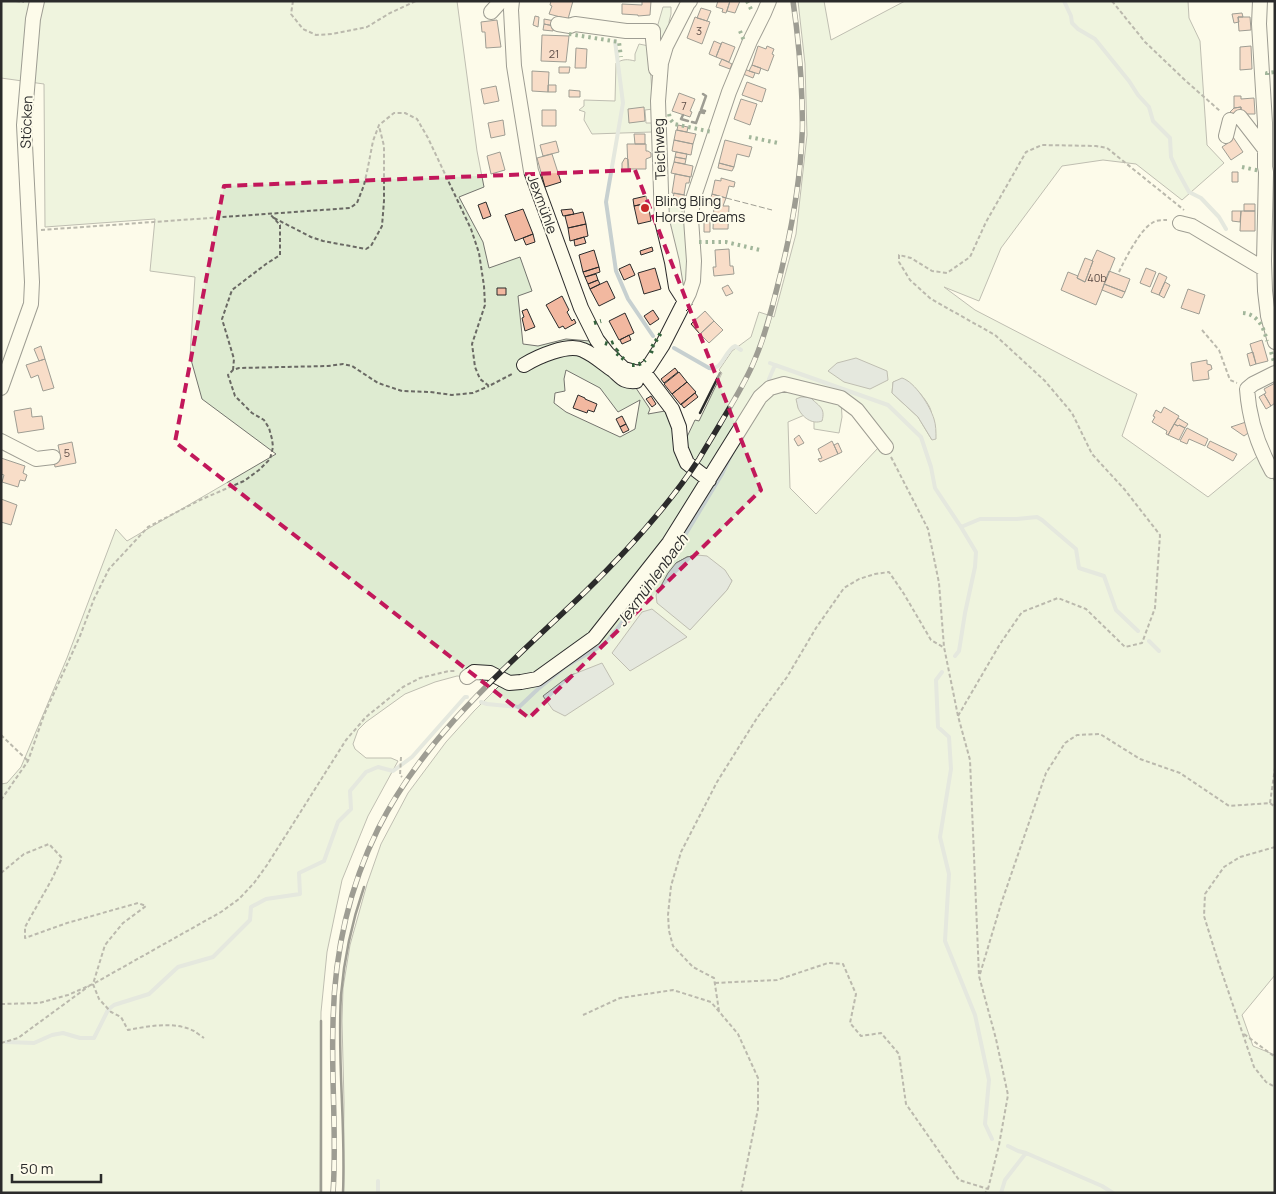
<svg xmlns="http://www.w3.org/2000/svg" width="1276" height="1194" viewBox="0 0 1276 1194" font-family="Manrope,sans-serif">
<rect width="100%" height="100%" fill="#fdfbea"/>
<path fill="#deebd1" stroke="#74746e" fill-rule="evenodd" d="M1,1H457L477,151L484,187L459,197L483,242L489,268L520,257L532,291L518,296L523,344L538,346L566,339L590,341L632,382L650,409L648,414L665,411L677,440L686,439L695,420L699,421L722,373L719,370L732,351L751,337L759,312L774,317L796,234L807,135L805,64L798,1H824L831,40L905,1H1188L1189,18L1200,41L1207,145L1224,163L1182,200L1136,164L1103,160L1062,166L1001,248L979,301L944,287L975,310L1137,394L1122,436L1208,497L1259,455L1275,482V975L1242,1015L1253,1046L1275,1055V1193H343L344,1102L342,1021L343,988L350,945L367,884L381,844L408,793L446,742L474,711L500,685L486,678L457,676L435,682L405,694L366,722L358,730L353,744L355,749L366,758H391L398,761L368,816L342,880L327,952L321,1012L320,1193H1V784L7,783L21,767L67,658L116,529L127,541L276,454L202,399L190,356L195,277L150,271L155,219L45,227L44,84L1,78ZM566,370L600,388L618,412L640,400L635,429L620,437L566,412L554,403L555,393L565,391L564,379ZM902,379C911,381 929,402 931,411C933,420 932,431 932,440L918,417L892,393L893,382ZM841,399L885,447L878,448L816,514L790,488L788,422L814,411V429L839,433L842,417ZM697,555L732,580L727,590L690,629L676,563L687,557Z
M663,7H671V14L669,22L671,31L660,53L656,31Z
M639,44L649,46L653,109L645,110L646,123H652V132L592,134L584,120L585,112L579,110L584,106V100L615,101L616,63C623,59 627,59 635,61V54Z
M672,204L683,206C681,213 682,217 687,222L689,286L681,288L668,217V207Z"/>
<path fill="#c7d0d0" stroke="#74746e" d="M856,358L887,371L888,380L870,389L844,382L828,371L837,363Z
M902,378C915,382 930,406 934,419C936,425 936,432 936,439L932,440L918,417L892,393L893,382Z
M801,397H810C818,406 826,407 822,421C812,425 802,417 798,408C797,405 797,402 796,399Z
M697,555L707,556L725,570L732,581L727,590L690,630L657,603L656,595L668,573L676,563L687,557Z
M652,609L687,637L630,671L612,653L642,612Z
M602,663L614,684L565,716L553,710L543,696L569,676Z"/>
<g fill="none" stroke-linecap="round" stroke-linejoin="round">
<path stroke="#c7d0d0" stroke-width="4" d="M1064,1L1071,16L1072,23L1078,29L1095,39L1129,81L1138,95L1149,107L1153,121L1170,138L1171,157L1177,170L1189,192L1201,198L1219,217L1226,229
M615,41L623,103L606,202L616,271L628,299L653,336
M674,348L709,368C723,371 724,351 735,346L741,350
M775,365L888,405L921,437L931,467L935,488L961,527L980,519H1017L1037,517L1042,520L1076,549L1079,568L1104,576L1116,610L1138,631
M769,384V379L775,365L770,363
M1149,641L1159,651
M955,656L959,651L965,613L975,567L976,552L961,527
M942,672L936,680L938,727L949,737L951,769L940,837L949,874L945,941L975,1015L989,1080L985,1124L992,1139
M481,702L487,704L519,707L538,689L566,666L606,643L667,565L722,474L731,455
M109,1009L114,1005L149,994L178,967L213,957L250,920L251,907L266,899L300,894L299,873L324,861L338,822L351,809L350,791L366,772L378,767L393,771L412,757L465,697H467
M6,1042L34,1043L52,1035L63,1033L80,1038H94L108,1010
M1008,1146L1018,1151L1026,1153L1102,1186L1113,1193
M378,1181V1193
M1001,1193L1005,1180L1026,1153"/>
</g>
<path fill="#f2b8a0" stroke="#2b2b2b" d="M551,1H573L568,19L549,14L552,6L550,5Z
M642,1H651L650,15L638,16V15L622,14V4L642,5Z
M718,1H730L726,13L722,12L723,9L716,7Z
M730,1H740L735,13L727,11Z
M701,8L711,11L707,21L697,18Z
M1242,13L1243,17H1238L1239,22L1234,23L1232,14Z
M535,16L539,17L538,27L533,25Z
M695,17L710,22L702,44L687,38Z
M1238,17H1250L1251,30L1239,31Z
M544,19L555,21L554,26L544,24Z
M497,20L501,47L486,48L485,32H482L481,22Z
M544,24L554,26L553,31L543,30Z
M542,35L569,36L566,62L541,61Z
M714,41L721,44L716,57L709,54Z
M722,42L735,47L729,62L716,57Z
M758,46L766,49L767,46L774,49L772,54L774,55L768,71L752,65Z
M1251,46L1252,69L1240,70V47Z
M576,48L587,49L586,68H575Z
M722,59L732,64L730,69L719,65Z
M752,65L761,68L759,74L749,71Z
M559,67H570L569,73H559Z
M744,69L755,73L753,78L743,74Z
M532,71L549,72L548,92L532,91Z
M747,82L766,89L762,102L742,95Z
M548,85H556V92H548Z
M496,86L499,101L484,104L481,89Z
M569,90L580,91V97H569Z
M679,93L695,99L690,111L692,112L690,117L672,111Z
M1234,96H1241V99L1254,98L1255,114H1241V107L1234,108Z
M741,99L757,104L750,125L734,119Z
M644,107L645,121L629,123L628,109Z
M1241,107V114L1236,120L1230,112L1234,108Z
M542,110H556V126H542Z
M503,120L505,135L491,138L488,123Z
M678,125L688,127L687,132L677,130Z
M676,130L696,134L693,144L674,140Z
M634,134H645V144H635Z
M1233,137L1243,152L1231,160L1222,147L1228,143L1227,141Z
M674,140L693,144L691,155L672,151Z
M725,140L752,147L749,157L737,154L734,167L719,163Z
M556,141L559,152L543,156L540,145Z
M627,144H646V151H648L651,153V157L646,159V169H628Z
M500,152L505,170L491,174L487,156Z
M676,152L687,154L686,159L675,157Z
M552,154L561,182L545,187L537,158Z
M675,157L686,159L685,164L674,162Z
M625,158L628,159L629,170L628,171H624L622,170V163Z
M674,162L693,166L691,177L671,173Z
M719,163L734,167L732,171L718,168Z
M1232,172H1238V182H1232Z
M675,174L690,177L689,183H686L684,195L672,193Z
M721,178L735,182L734,187L729,186L726,198L712,194L715,180L721,181Z
M674,193L685,195L683,206L672,204Z
M712,194L726,198L723,206H729L728,229H713L714,204L709,203Z
M646,196L648,203L634,206L633,199Z
M486,202L491,216L483,219L478,205Z
M648,203L651,221L638,224L634,206Z
M1244,204H1255V211H1244Z
M523,209L533,234L515,241L505,215Z
M572,209L574,214L563,216L561,210Z
M1232,211H1241L1240,222L1232,221Z
M1241,211H1255V231H1240Z
M583,212L586,224L568,228L565,216Z
M704,220H710V232H704Z
M586,224L588,236L570,241L568,228Z
M533,234L535,242L526,245L523,238Z
M584,237L586,243L575,246L574,240Z
M652,247L653,251L641,255L640,251Z
M729,249L730,266H733L734,274L714,276L713,267H716L715,250Z
M594,250L599,267L583,272L579,255Z
M1097,250L1115,258L1096,305L1061,290L1068,272L1078,276L1077,278L1085,282L1093,261H1092Z
M1085,258L1093,261L1085,282L1077,278Z
M630,264L635,275L624,280L619,269Z
M599,267L600,272L585,277L583,272Z
M655,268L661,289L644,294L638,273Z
M1146,268L1156,272L1150,287L1140,283Z
M1109,271L1130,279L1125,292L1104,284Z
M1159,273L1167,277L1159,295L1151,292Z
M596,274L598,280L588,284L585,277Z
M598,280L600,284L590,289L588,284Z
M607,281L615,298L599,306L590,289Z
M1165,282L1170,285L1164,298L1159,295Z
M1104,284L1125,292L1122,298L1102,290Z
M728,285L733,293L726,296L722,288Z
M497,288H506V295H497Z
M1188,289L1205,295L1199,314L1181,308Z
M562,296L569,310L567,312L572,321L574,319L576,323L565,329L563,326L559,328L546,305Z
M527,309L535,327L525,331L522,318L524,317L522,311Z
M653,310L659,319L650,325L644,316Z
M705,311L714,321L700,334L691,324Z
M625,313L634,333L619,340L609,321Z
M714,321L723,330L709,343L700,334Z
M629,335L631,340L622,344L620,340Z
M1262,340L1268,361L1256,364L1250,344Z
M41,346L45,359L39,361L34,349Z
M1253,352L1256,364L1250,366L1247,354Z
M45,359L54,388L43,391L38,375L31,378L26,365Z
M1207,360V364L1211,365L1212,369L1208,371L1209,379L1193,381L1191,363Z
M675,368L678,372L664,383L661,379Z
M679,372L687,382L672,394L664,384Z
M687,382L696,392L681,405L672,394Z
M1275,383V403L1271,406L1264,394L1266,393L1264,389Z
M695,393L698,397L684,408L681,404Z
M1264,394L1271,406L1266,409L1259,397Z
M578,395L585,398V399L597,404L594,412L588,410L587,413L573,408Z
M651,396L656,404L652,407L646,399Z
M1164,407L1179,416L1168,435L1166,434L1167,431L1152,422L1155,417L1153,416L1156,410L1161,413Z
M31,408L32,417L42,416L44,429L18,433L14,411Z
M622,416L626,424L620,427L616,419Z
M1178,418L1188,424L1185,428L1179,425L1178,426L1174,424Z
M1246,422L1251,431L1244,436L1231,427Z
M626,424L629,430L623,433L620,427Z
M1174,424L1178,426L1179,425L1185,428L1179,440L1168,435Z
M1187,428L1208,439L1205,446L1189,439L1187,444L1180,441Z
M799,435L804,443L798,446L794,439Z
M832,441L838,454L820,462L818,459L822,458L818,449Z
M1210,441L1237,454L1233,461L1207,447Z
M72,442L76,463L55,467L54,461L61,459L58,445Z
M838,443L842,452L838,454L834,445Z
M1,458L25,466L23,473L27,475L25,481L20,480L18,487L2,482L4,475L1,474Z
M1,499L17,505L11,525L1,522Z"/>
<g fill="none" stroke-linecap="round" stroke-linejoin="round">
<g stroke="#2b2b2b" stroke-width="16">
<path id="minor" d="M512,1L511,10L514,66L531,171L581,308L597,340L607,353L624,369L638,373L643,371L649,366L662,346L689,293L693,281L694,261L691,219L693,199L729,92L750,41L764,13L769,1
M1260,1L1259,24L1265,123V167L1266,172L1264,261L1265,291L1268,316L1275,342
M491,12L501,1
M558,24L570,26L575,24L626,31H653V39L656,69
M1240,117L1264,148
M1226,136L1230,120
M1180,223L1192,226L1264,269
M685,301L676,287L672,262L662,221L658,101L661,63L666,46L688,3L690,1
M524,365C537,357 568,343 583,350C593,354 604,364 613,370C622,378 623,382 636,381L638,373
M643,371L672,409L679,427L681,449L687,463L709,480
M1,388L31,304L32,282L24,125L33,19L37,1
M1,441L36,459L53,457
M1272,471C1258,446 1249,418 1247,389L1253,384L1275,373
M467,677L474,672L490,673L509,683L521,682L537,679L594,638L669,543L760,397L770,388L784,384L841,398L857,410L886,447"/>
</g>
<path stroke="#6a6964" stroke-width="2" stroke-dasharray="4 2.5" stroke-linecap="butt" d="M16,1L24,2
M293,1L291,14L303,29L316,35L332,34L367,27L390,13L416,1
M1112,1L1145,42L1187,82L1220,111
M274,218L311,237L323,241L366,249L371,246L382,226L384,201V146L379,126
M41,230L350,208L357,203L364,185L368,167L373,141L379,125L394,113H405L417,119L428,138L471,229L479,253L484,286L485,305L472,344L475,367L480,379L489,386L514,373
M1119,272C1125,259 1140,230 1152,223C1156,220 1162,220 1167,220
M1202,330L1219,350L1230,380L1237,383
M233,370L234,359L222,319L232,290L266,264L280,255V225L270,214
M891,457L928,529L939,583L944,647L958,716L970,760L979,976L996,1039L1008,1095L999,1145L988,1189L985,1193
M958,716L1000,644L1022,612L1058,598L1086,609L1125,647L1142,643L1155,608L1160,535L1125,490L1092,454L1072,413L1045,381L995,335L931,299L910,280L899,262V255L911,258L932,271L947,273L970,257L986,222L1026,152L1042,145L1096,146L1107,148L1184,210
M1,735L28,761
M401,757L400,775L402,777
M1,800L28,761L44,715L80,636L94,599L109,569L148,527L200,500L244,481L259,470L270,459L273,447L272,439L269,428L264,420L252,413L235,396L228,375L233,370L239,368L328,366L343,364L352,366L378,383L402,391L430,392L452,395L473,393L489,386
M1270,803L1275,768
M1275,847L1240,857L1224,867L1205,894L1204,916L1218,961L1254,1067L1266,1082L1275,1087
M1,873L24,854L49,844L62,858L52,879L25,927V938L67,923L138,903L146,906L123,923L105,945L93,984L99,999L111,1012L121,1017L128,1030C149,1026 174,1021 194,1031C197,1033 201,1036 204,1038
M980,974L1001,904L1046,773L1065,743L1077,735L1100,734L1140,759L1180,773L1229,806L1270,803L1275,807
M715,983L777,980L828,963L843,964L856,994L850,1023L861,1036L881,1033L899,1054L906,1104L959,1180L988,1189
M1,1004L39,1003L68,995L93,984L221,912L239,899L254,883L267,865L346,740L366,717L403,687L420,678L449,671H456
M719,1011L714,978L693,967L673,946L669,931L668,915L671,886L681,852L717,782L757,718L787,677L816,628L844,588L859,579L875,574L889,572L904,594L931,640L943,647
M583,1015L620,998L673,990L711,1002L738,1034L758,1078V1109L741,1193
M1244,1034L1275,1057
M1,1043L18,1038L89,986"/>
<use href="#minor" stroke="#fdfbea" stroke-width="14"/>
<g stroke="#2b2b2b" stroke-width="5.5">
<path id="rail" d="M333,1193C337,1136 331,1081 333,1024C334,956 348,890 378,829C426,733 509,665 585,592C625,553 669,505 699,459C706,447 713,436 720,424C732,403 746,382 755,359C765,336 771,312 777,288C790,238 800,187 802,136C803,124 802,113 802,102C801,68 798,35 793,1"/>
</g>
<use href="#rail" stroke="#fdfbea" stroke-width="4" stroke-dasharray="11" stroke-linecap="butt"/>
<path stroke="#34623c" stroke-width="4" stroke-dasharray="2.5 4" stroke-linecap="butt" d="M747,1L752,11
M740,31L744,41
M569,34L619,42L621,57
M1267,75V73L1275,72
M669,114L670,119L674,124L712,132
M749,137L778,143
M1242,167L1261,171
M699,242H726L760,250
M1274,267H1275
M1243,313C1258,314 1264,328 1267,341
M594,323L601,321
M605,343L608,344L614,342
M618,349L615,352L626,361
M1271,352L1275,365
M651,353L652,350V347L662,331
M632,365C637,365 642,364 645,360"/>
<path stroke="#2b2b2b" stroke-width="1" stroke-dasharray="6 2.5" stroke-linecap="butt" d="M726,198L772,210
M686,311L693,304"/>
<path stroke="#2b2b2b" stroke-width="2.5" d="M703,94L706,96L701,110L705,111
M683,115L681,119L688,121
M692,122L696,123L700,112L704,113
M700,413L720,373
M321,1021V1193
M343,1193C346,1127 337,1061 341,995C344,958 352,922 364,887"/>
</g>
<path d="M0 0H1276V1194H0ZM635,170L761,490L529,718L175,442L224,186Z" fill="#fdfbea" fill-opacity=".55" fill-rule="evenodd"/>
<path fill="none" stroke="#c2185b" stroke-width="4" stroke-dasharray="10 6" stroke-linejoin="round" d="M635,170L761,490L529,718L175,442L224,186Z"/>
<circle fill="#c62828" stroke="#fdfbea" stroke-width="2" cx="645" cy="208" r="5"/>
<g text-anchor="middle" dominant-baseline="central" stroke-width="4" stroke-linejoin="round" paint-order="stroke">
<g font-size="11" fill="#5d4e48">
<text x="699" y="30">3</text>
<text x="554" y="53">21</text>
<text x="684" y="105">7</text>
<text x="1097" y="277">40b</text>
<text x="67" y="452">5</text>
</g>
<g font-size="14" fill="#2b2b2b" stroke="#fdfbea">
<text transform="translate(26 122) rotate(-88)">Stöcken</text>
<text transform="translate(659 149) rotate(-92)">Teichweg</text>
<text transform="translate(543 204) rotate(70)">Jexmühle</text>
</g>
<g font-size="14" fill="#2b2b2b" stroke="#fdfbea" text-anchor="start">
<text x="655" y="200">Bling Bling<tspan x="655" dy="16">Horse Dreams</tspan></text>
</g>
<g font-size="15" font-style="italic" fill="#2b2b2b" stroke="#fdfbea">
<text transform="translate(652 580) rotate(-54)">Jexmühlenbach</text>
</g>
</g>
<rect width="1276" height="1194" fill="none" stroke="#2b2b2b" stroke-width="5"/>
<path d="M12 1174v8h89v-8" fill="none" stroke="#2b2b2b" stroke-width="2.5"/>
<text x="20" y="1174" font-size="15" fill="#2b2b2b" stroke="#fdfbea" stroke-width="4" paint-order="stroke">50 m</text>
</svg>
